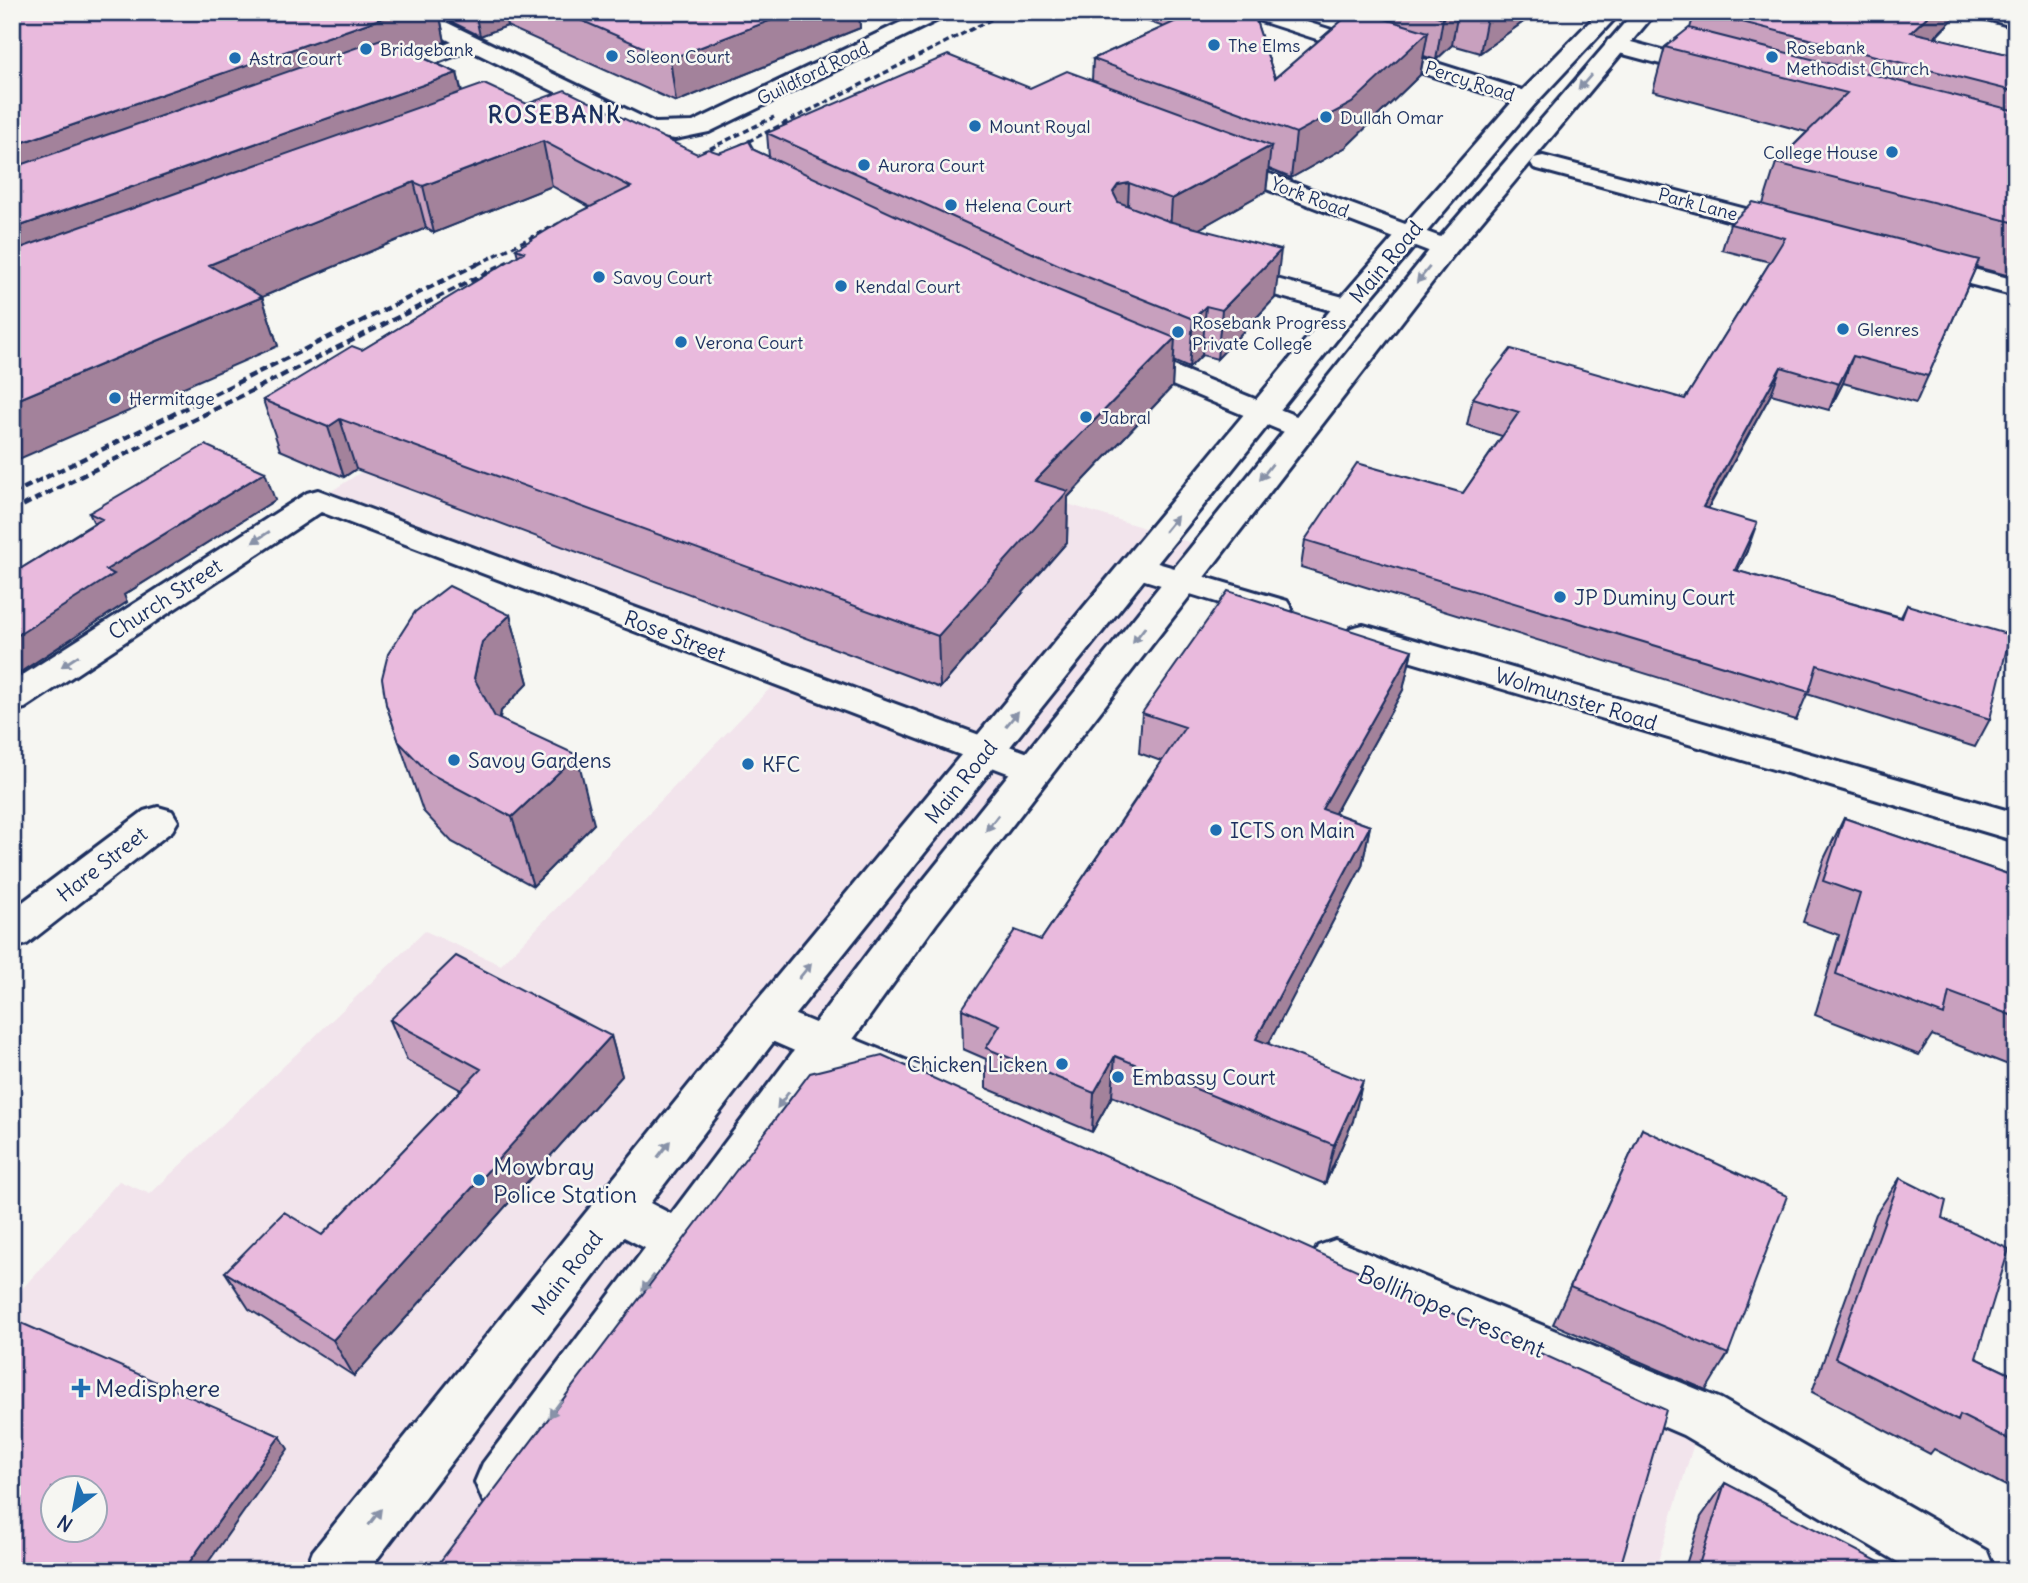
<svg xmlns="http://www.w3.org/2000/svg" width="2028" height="1583" viewBox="0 0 2028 1583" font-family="Delius,sans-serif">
<rect width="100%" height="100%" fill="#f6f6f2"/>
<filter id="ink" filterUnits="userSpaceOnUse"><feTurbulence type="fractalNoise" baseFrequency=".0143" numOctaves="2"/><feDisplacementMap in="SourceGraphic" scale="14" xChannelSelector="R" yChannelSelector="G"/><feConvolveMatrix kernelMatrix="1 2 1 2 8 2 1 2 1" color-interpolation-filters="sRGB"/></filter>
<g filter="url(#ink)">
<path fill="#f2e4ec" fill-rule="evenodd" d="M577,350L1208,548L824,1045L1702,1417L1655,1571H12V1300L119,1181L150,1194L425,931L501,965L781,677L318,500L478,396ZM52,1488H94V1530H52Z"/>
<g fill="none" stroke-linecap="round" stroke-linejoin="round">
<g stroke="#1b2f5e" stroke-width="6">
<path id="street" d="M398,12H425L655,123L693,122L922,12H949L946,16L709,132L675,139L641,134L470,50L384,82H368L365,77L368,72L452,42L401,16Z
M1242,12H1275L1535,94L1539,99L1535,104H1519L1245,16Z
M1973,12L2016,14V27L1976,16Z
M1616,38L1721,66L1724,71L1721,76L1713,78L1608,50L1605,45L1608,40Z
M1218,155L1454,242L1458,248L1454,254L1445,256L1436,254L1209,167L1206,162L1209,157Z
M1543,156L1799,223L1803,229L1799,235L1790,237L1534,168L1531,163L1534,158Z
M1923,256L2016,280V296L1914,270L1910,264L1914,258Z
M1225,265L1358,301L1362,307L1358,313L1348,315L1215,279L1212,273L1215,267Z
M1125,346L1311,422L1315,428L1311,434L1300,437L1289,434L1115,361L1111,355L1115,349Z
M318,490L1047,760L1053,769L1047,778L1034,782L1021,778L321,512L25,708L12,711V682L307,493Z
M1137,557L1287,601L1292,609L1287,617L1275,620L1125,574L1120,567L1125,560Z
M1363,625L2016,813V841L1351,644L1345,636L1351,628Z
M158,807L172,811L178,821L172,831L27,944L12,949V910L144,811Z
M766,1003L925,1068L931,1081L925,1094L909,1100L893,1094L751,1032L744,1020L751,1008Z
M1335,1240L1721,1399L1987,1551L1995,1571H1913L1683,1435L1318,1278L1311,1262L1318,1246Z"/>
</g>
<g stroke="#1b2f5e" stroke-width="6">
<path id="secondary" d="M1599,12H1621L1535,104L1358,313L781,1032L650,1203L671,1214L906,902L1436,242L1634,12H1656L1454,254L936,924L521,1501L502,1509L483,1501L475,1482L483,1463L645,1248L624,1237L368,1571H305L313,1551L751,1008L1338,301L1519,94Z"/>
</g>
<use href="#street" fill="#f6f6f2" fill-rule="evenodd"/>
<use href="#secondary" fill="#f6f6f2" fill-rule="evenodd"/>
<path stroke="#1b2f5e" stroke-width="3.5" stroke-dasharray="6 3.5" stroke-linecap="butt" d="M731,150L1006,12
M693,157L774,117
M478,264L574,216
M505,264L518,257"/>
<path stroke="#1b2f5e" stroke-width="4.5" stroke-dasharray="8 4.5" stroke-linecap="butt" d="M12,494L481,262
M12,511L508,262"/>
</g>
<path fill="#c8a0be" stroke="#1b2f5e" stroke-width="2" d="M12,12H859L860,28L676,102L507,26L480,36L440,16L445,42L413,53L457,73L462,92L527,104L697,154L754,150L769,157L767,133L1030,88L1092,80L1093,59L1164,27L1121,12H1253L1275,78L1346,17L1329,12H1537L1480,53L1452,45L1436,60L1424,56L1420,75L1346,147L1291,178L1269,169L1266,191L1199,229L1275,298L1217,359L1202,355L1189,368L1173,361L1172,387L1068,497L1067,542L940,688L356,469L344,477L280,450L263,400L362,350L518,256L516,249L590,207L552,186L434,233L426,228L262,297L278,346Z
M872,12H902L887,18Z
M1695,12H1959L1958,14L1935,38L2016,56V274L2014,277L1976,267L1916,403L1843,383L1829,410L1771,394L1708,509L1747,551L1737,571L1901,617L1907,605L1990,719L1975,747L1807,694L1796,720L1301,567L1305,540L1463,493L1502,436L1467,425L1473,398L1685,399L1770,262L1722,250L1730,224L1763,204L1776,163L1807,132L1653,91L1665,47L1690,28Z
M275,500L124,595L127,602L16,675L12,673V574L94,523L89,513Z
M510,615L528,683L501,711L500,719L594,824L533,886L452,842L423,811L386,704Z
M1412,650L1403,690L1335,813L1370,826L1362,866L1268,1044L1353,1121L1325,1184L1112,1096L1092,1132L986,1088V1059L963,1049L962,1009L1041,940L1161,761L1139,753L1142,713Z
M1844,818L2008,874L2012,867L2016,868V1068L1932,1035L1919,1055L1815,1015L1839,935L1803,922L1824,859Z
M390,1020L611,1036L622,1076L354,1376L249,1309L225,1272L322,1235L461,1090L407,1060Z
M1642,1129L1728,1354L1706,1390L1553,1324Z
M1900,1178L1942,1218L1976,1358L2016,1377V1491L1934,1449L1930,1454L1812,1392L1876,1214Z
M1725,1483L1881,1571H1684L1701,1517Z"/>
<path fill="#a3829b" stroke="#1b2f5e" stroke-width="2" d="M400,12H439L445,42L12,199V146Z
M475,12H504L507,26L480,36Z
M792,12H859L860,28L676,102L670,59Z
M887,12H902L887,18Z
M1449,12H1458L1452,45L1436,60L1443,18Z
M1488,12H1537L1480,53Z
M1932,12H1959L1958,14L1907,64L1911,32Z
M1428,32L1420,75L1346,147L1291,178L1296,133Z
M457,73L467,116L12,284V229Z
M543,141L552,186L434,233L423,186Z
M1271,146L1266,191L1169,246L1172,199Z
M414,182L426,228L226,312L209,265Z
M1129,183L1127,230L1113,192L1118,185Z
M1281,250L1275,298L1217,359L1222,310Z
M262,297L278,346L12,462V402Z
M1206,306L1202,355L1189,368L1193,319Z
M1175,338L1172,387L1068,497L1067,542L940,688L938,636L1035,481Z
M1853,356L1843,383L1829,410L1839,384Z
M1781,367L1771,394L1693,535L1703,507Z
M340,419L356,469L344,477L328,427Z
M265,472L275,500L124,595L127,602L16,675L12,669V639L106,570Z
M1757,523L1747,551L1724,598L1735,570Z
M510,615L528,683L501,711L494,747L474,678L482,642Z
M1412,650L1403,690L1315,849L1322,809Z
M577,755L594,824L533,886L512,817Z
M1370,826L1362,866L1250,1079L1256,1039Z
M611,1036L622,1076L354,1376L333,1340Z
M1115,1056L1112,1096L1092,1132L1094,1093Z
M1363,1081L1353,1121L1325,1184L1334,1145Z
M280,1436L288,1449L202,1571H183Z"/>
<path fill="#e9badd" stroke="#1b2f5e" stroke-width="2" fill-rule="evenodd" d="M23,12H400L12,146V15Z
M562,12H792L670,59Z
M1196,12H1253L1275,78L1352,12H1362L1428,32L1352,103L1296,133L1093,59Z
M1425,12H1449L1443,18Z
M1703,12H1932L1911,32L2016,56V92Z
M1689,28L2016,111V223L1776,163L1847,93L1665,47Z
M381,39L457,73L12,229V168Z
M948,55L1030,88L1067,71L1271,146L1172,199L1129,183L1118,185L1113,192L1118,202L1168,221L1281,250L1222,310L1206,306L1193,319L1070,270L767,133Z
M484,84L527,104L565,90L697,154L708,149L719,153L749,141L754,150L1048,286L1175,338L1035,481L1068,491L938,636L340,419L328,427L263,400L352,346L362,350L524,252L516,249L564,220L631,187L543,141L423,186L414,182L209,265L262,297L12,402V251Z
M1753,202L1979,260L1928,376L1853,356L1839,384L1781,367L1703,507L1757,523L1735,570L1902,618L1907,605L2010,635L1990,719L1817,665L1809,692L1305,540L1357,463L1463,493L1519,412L1473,398L1511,349L1685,399L1785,238L1730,224Z
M205,445L265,472L106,570L114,574L12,639V574L102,519L89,513Z
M449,586L510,615L482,642L474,678L495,717L577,755L512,817L429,773L399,742L386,704L382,678L388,654L415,612Z
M1228,591L1412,650L1322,809L1370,826L1256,1039L1363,1081L1334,1145L1115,1056L1094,1093L986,1048L1000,1025L962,1009L1015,930L1041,940L1185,727L1142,713Z
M1844,818L2010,875L2012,867L2016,868V1017L1949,992L1944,1015L1836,974L1860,894L1823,881Z
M456,956L611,1036L333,1340L225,1272L284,1212L322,1235L481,1069L390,1020Z
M882,1055L1666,1410L1619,1571H433L810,1073Z
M1642,1129L1787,1196L1728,1354L1570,1287Z
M1900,1178L1946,1201L1942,1218L2009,1249L1976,1358L2016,1377V1443L1960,1415L1958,1421L1835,1358Z
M12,1319L280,1436L183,1571H12ZM52,1488H94V1530H52Z
M1725,1483L1883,1564L1881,1571H1697Z"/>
<defs><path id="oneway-solid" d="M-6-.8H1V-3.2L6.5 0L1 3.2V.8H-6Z" transform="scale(1.75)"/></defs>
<g fill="#8892a8">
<use href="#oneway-solid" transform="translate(1585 82) rotate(131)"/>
<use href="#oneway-solid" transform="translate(1423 275) rotate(129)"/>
<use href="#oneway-solid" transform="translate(1266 472) rotate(128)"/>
<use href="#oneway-solid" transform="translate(1171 524) rotate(-51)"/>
<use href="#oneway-solid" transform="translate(261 537) rotate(147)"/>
<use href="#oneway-solid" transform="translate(1139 635) rotate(128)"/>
<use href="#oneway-solid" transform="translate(70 661) rotate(147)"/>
<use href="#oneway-solid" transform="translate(1012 719) rotate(-51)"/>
<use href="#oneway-solid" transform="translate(992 823) rotate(128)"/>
<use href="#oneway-solid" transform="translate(805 971) rotate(-51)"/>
<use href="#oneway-solid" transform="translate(783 1100) rotate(126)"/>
<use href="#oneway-solid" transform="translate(664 1149) rotate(-52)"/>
<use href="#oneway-solid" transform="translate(648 1283) rotate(127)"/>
<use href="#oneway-solid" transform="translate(555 1409) rotate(126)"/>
<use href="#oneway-solid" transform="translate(375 1517) rotate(-52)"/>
</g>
</g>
<g fill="#1f6fb2" stroke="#f6f6f2" stroke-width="2.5">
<circle cx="1214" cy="45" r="7"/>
<circle cx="366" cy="49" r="7"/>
<circle cx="612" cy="56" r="7"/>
<circle cx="1772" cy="57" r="7"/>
<circle cx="235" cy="58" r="7"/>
<circle cx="1326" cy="117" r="7"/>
<circle cx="975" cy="126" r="7"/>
<circle cx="1892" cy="152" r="7"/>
<circle cx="864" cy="165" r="7"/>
<circle cx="951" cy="205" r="7"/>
<circle cx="599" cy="277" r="7"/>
<circle cx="841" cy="286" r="7"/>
<circle cx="1843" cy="329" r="7"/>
<circle cx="1178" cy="332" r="7"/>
<circle cx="681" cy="342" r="7"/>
<circle cx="115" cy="398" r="7"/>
<circle cx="1086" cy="417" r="7"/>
<circle cx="1560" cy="597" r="7"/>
<circle cx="454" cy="760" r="7"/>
<circle cx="748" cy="764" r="7"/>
<circle cx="1216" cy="830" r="7"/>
<circle cx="1062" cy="1064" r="7"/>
<circle cx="1118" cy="1077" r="7"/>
<circle cx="479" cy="1180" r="7"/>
<path d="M77.5 1377.5h7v7h7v7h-7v7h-7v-7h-7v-7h7z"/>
</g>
<g text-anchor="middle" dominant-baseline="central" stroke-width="5" stroke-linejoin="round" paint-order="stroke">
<g font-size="18" fill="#1b2f5e" stroke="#f6f6f2" text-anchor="start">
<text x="1228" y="45">The Elms</text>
<text x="1786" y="47">Rosebank<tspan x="1786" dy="21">Methodist Church</tspan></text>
<text x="380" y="49">Bridgebank</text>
<text x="626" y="56">Soleon Court</text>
<text x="249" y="58">Astra Court</text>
<text x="1340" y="117">Dullah Omar</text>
<text x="989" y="126">Mount Royal</text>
<text x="1878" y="152" text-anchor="end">College House</text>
<text x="878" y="165">Aurora Court</text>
<text x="965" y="205">Helena Court</text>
<text x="613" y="277">Savoy Court</text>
<text x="855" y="286">Kendal Court</text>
<text x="1192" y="322">Rosebank Progress<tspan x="1192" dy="21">Private College</tspan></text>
<text x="1857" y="329">Glenres</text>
<text x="695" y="342">Verona Court</text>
<text x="129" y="398">Hermitage</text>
<text x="1100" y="417">Jabral</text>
</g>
<g font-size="18" fill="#1b2f5e" stroke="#f6f6f2">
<text transform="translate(813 73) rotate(-26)">Guildford Road</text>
<text transform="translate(1470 81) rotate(18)">Percy Road</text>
<text transform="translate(1310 197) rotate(21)">York Road</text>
<text transform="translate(1698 204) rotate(15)">Park Lane</text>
</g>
<g font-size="21" fill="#1b2f5e" stroke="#f6f6f2">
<text transform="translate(1386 262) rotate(-50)">Main Road</text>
<text transform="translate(165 599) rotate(-33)">Church Street</text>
<text transform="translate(675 636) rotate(21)">Rose Street</text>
<text transform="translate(1576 699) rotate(17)">Wolmunster Road</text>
<text transform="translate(961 782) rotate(-51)">Main Road</text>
<text transform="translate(102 864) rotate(-38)">Hare Street</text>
<text transform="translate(567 1273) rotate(-52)">Main Road</text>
</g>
<g font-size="21" fill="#1b2f5e" stroke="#f6f6f2" text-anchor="start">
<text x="1574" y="597">JP Duminy Court</text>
<text x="468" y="760">Savoy Gardens</text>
<text x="762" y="764">KFC</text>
<text x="1230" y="830">ICTS on Main</text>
<text x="1048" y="1064" text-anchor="end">Chicken Licken</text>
<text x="1132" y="1077">Embassy Court</text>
</g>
<g font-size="23" font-weight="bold" letter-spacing="2" fill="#1b2f5e" stroke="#f6f6f2">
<text x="555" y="114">ROSEBANK</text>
</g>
<g font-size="24" fill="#1b2f5e" stroke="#f6f6f2" text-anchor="start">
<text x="493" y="1166">Mowbray<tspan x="493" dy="28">Police Station</tspan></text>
<text x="95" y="1388">Medisphere</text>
</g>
<g font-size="24" fill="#1b2f5e" stroke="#f6f6f2">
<text transform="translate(1452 1311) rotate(23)">Bollihope Crescent</text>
</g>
</g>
<rect width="2028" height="1583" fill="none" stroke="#f6f6f2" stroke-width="42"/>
<rect x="21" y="21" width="1986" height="1541" fill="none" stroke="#1b2f5e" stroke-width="2.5" filter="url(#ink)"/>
<g transform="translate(74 1509) rotate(212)"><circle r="33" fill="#f6f6f2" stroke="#9ea6b7" stroke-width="2"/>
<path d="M0-5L12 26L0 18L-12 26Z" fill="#1f6fb2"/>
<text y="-10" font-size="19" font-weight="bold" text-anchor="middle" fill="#1b2f5e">N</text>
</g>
</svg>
